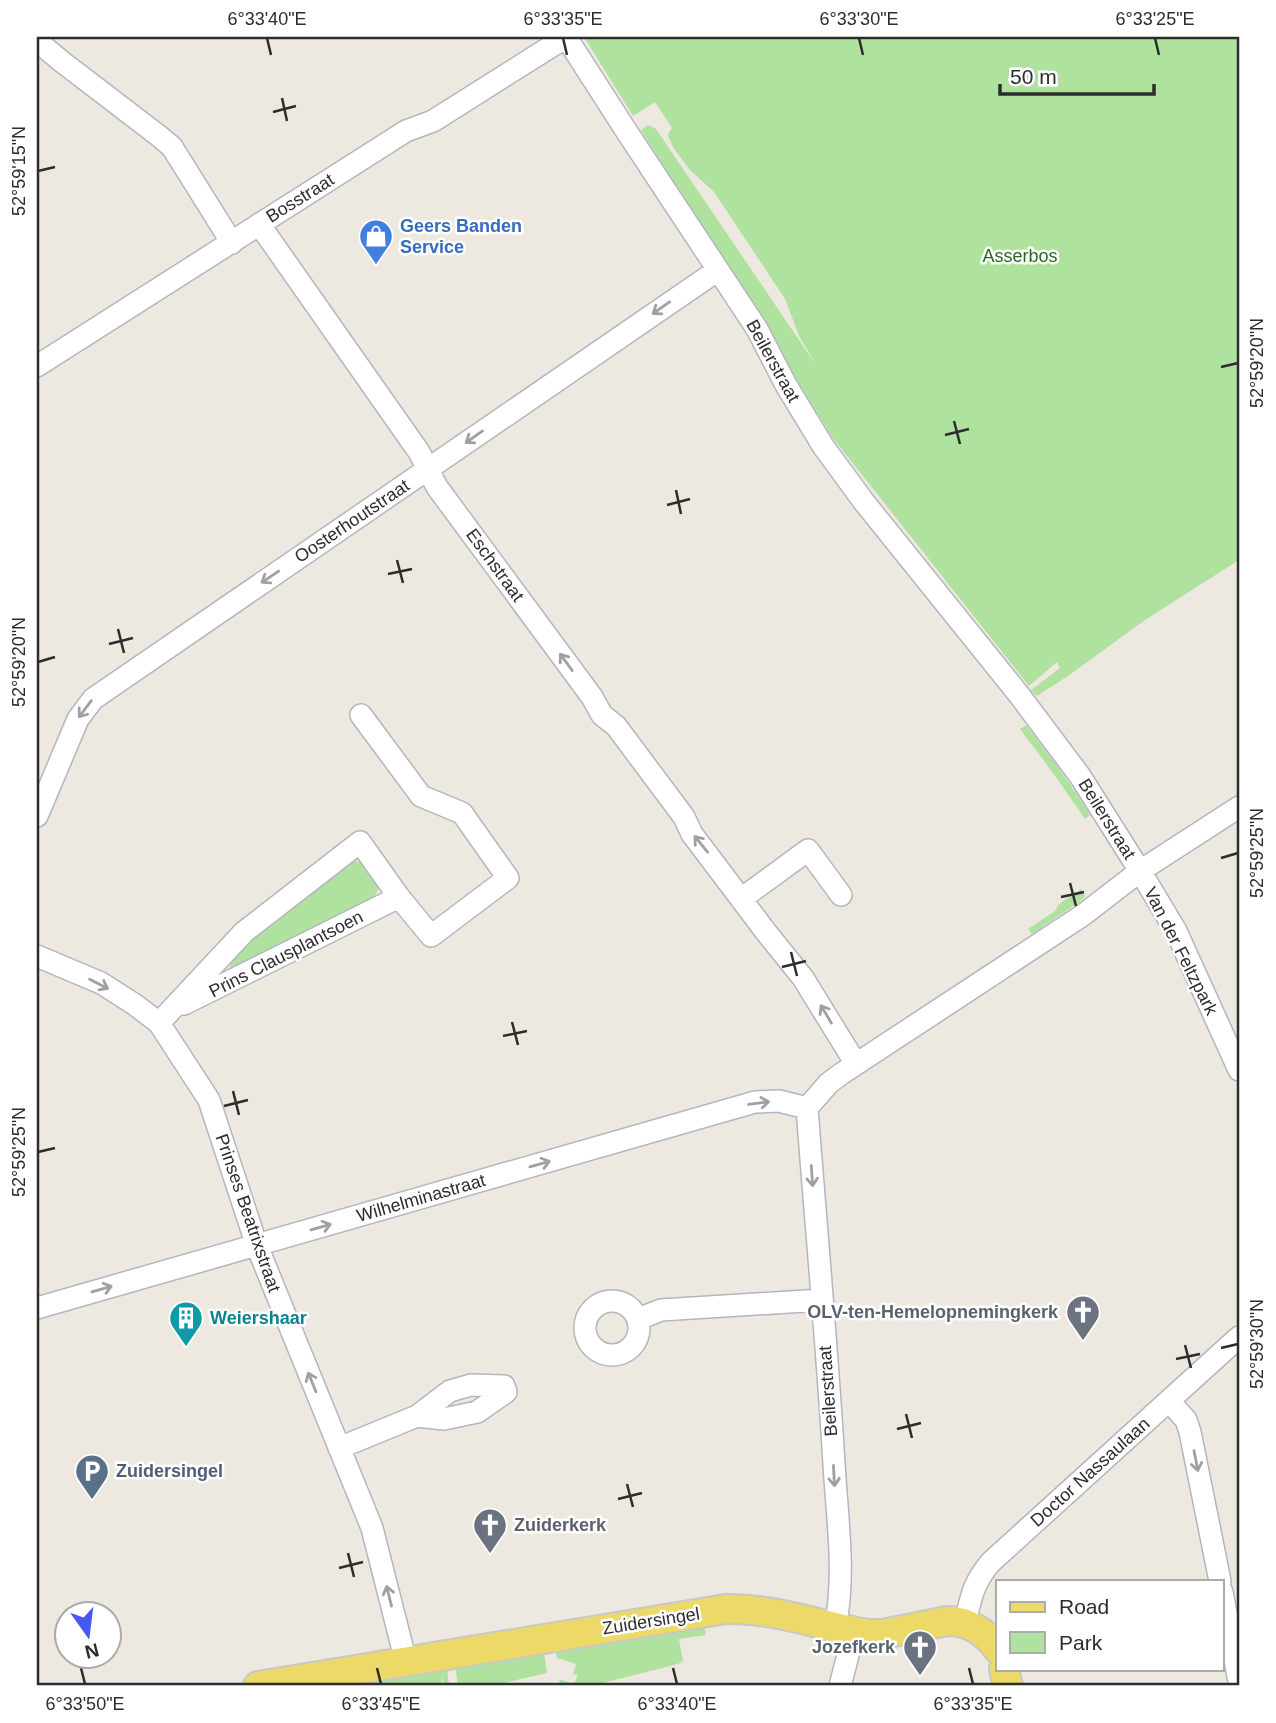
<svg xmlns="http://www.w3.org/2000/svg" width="1276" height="1723" viewBox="0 0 1276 1723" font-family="Arial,sans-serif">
<rect width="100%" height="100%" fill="#eee9e0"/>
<path fill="#b0e29f" d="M584,37H1239V560L1145,620L1068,676L1037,696L1031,690L1060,668L1057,662L1029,686L832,437L641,130L648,125L656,129L816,365L799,336L785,299L714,192L690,170L674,149L668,136L669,132L672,128L655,102L633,116Z
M1026,725C1049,754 1071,784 1090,815L1085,819L1053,773L1020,729Z
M353,860L364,863L379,883L377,892L370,902L235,969L230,967L234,953Z
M1081,889L1085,896L1079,902L1032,934L1028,929L1055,911L1059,904Z
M704,1623L706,1635L679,1639L683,1661L678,1664L591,1686H560L559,1679L574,1684L578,1675L573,1674L576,1664L557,1658L555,1648Z
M544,1652L547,1673L491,1686H458L455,1664Z
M447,1666L449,1686H444L442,1677V1685L433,1686H323Z"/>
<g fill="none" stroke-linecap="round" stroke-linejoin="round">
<g stroke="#b4b5c0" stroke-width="24">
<path id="minor" d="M566,37L625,129L757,329L786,385L823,446L864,502L1020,696L1080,776L1140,871L1176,931L1239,1070
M37,41L61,61L159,136L172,147L232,243
M259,224L419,452L437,487L592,697L602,715L616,726L684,817L692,834L766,932L803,978L856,1064
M37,366L406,131L433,121L566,37
M37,816L78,719L93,699L718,270
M741,899L808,850L841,895
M37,956L101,983L134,1004L159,1023L209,1100L257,1246L372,1528L406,1662
M184,1004L399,897
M159,1023L244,932L360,842L399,897L431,936L508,878L462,813L421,796L361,715
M585 1328a27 27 0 1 1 54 0a27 27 0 1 1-54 0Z
M37,1308L755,1102L779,1101L807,1108
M638,1319L661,1310L821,1300
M1169,1401L1186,1420L1190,1432L1220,1581
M339,1448L417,1416L444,1419L477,1412L506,1392L504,1386L471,1385L450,1391L417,1416
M1222,1592L1239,1681
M965,1623C971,1597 973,1583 991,1562L1239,1337
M835,1628C846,1574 837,1518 834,1464C827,1345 816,1226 807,1108L829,1083L841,1074L1083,915L1140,871L1239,807
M840,1686L854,1632"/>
</g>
<g stroke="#c8c8c8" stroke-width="32">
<path id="major" d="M1004,1669L1008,1686
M258,1686L726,1609C775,1608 820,1626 868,1634H883L947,1621C968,1621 986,1632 998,1649"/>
</g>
<use href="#minor" stroke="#fff" stroke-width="21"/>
<use href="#major" stroke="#ecd967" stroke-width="28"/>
</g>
<defs><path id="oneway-shaft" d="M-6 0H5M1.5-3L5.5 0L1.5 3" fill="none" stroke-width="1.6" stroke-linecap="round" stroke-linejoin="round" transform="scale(1.75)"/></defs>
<g stroke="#a0a0a0">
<use href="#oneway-shaft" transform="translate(661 308) rotate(145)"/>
<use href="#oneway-shaft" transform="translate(474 437) rotate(145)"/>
<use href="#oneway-shaft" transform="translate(270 577) rotate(146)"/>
<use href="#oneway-shaft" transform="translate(566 662) rotate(-126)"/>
<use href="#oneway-shaft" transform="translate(85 709) rotate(127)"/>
<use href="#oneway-shaft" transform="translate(701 844) rotate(-129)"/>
<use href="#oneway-shaft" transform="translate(99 984) rotate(27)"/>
<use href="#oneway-shaft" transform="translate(826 1014) rotate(-121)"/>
<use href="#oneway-shaft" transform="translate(759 1103) rotate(-8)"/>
<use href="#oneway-shaft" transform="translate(540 1164) rotate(-16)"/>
<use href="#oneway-shaft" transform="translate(812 1176) rotate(86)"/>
<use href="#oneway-shaft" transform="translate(321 1227) rotate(-16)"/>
<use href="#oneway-shaft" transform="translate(102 1289) rotate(-16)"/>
<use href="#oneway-shaft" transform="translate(312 1382) rotate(-112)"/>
<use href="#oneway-shaft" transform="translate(1196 1461) rotate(79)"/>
<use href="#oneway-shaft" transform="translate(834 1476) rotate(87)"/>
<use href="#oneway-shaft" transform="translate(389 1596) rotate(-104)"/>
</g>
<path fill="none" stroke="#2d2d2d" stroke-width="2.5" d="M267,38L271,55M563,38L567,55M859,38L863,55M1155,38L1159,55M282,98L287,121M273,112L296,106M38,171L55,167M1221,367L1238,363M954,421L960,444M945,435L969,429M676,490L681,514M667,505L690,499M397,560L403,583M388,574L412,569M118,629L124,653M109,644L133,638M38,662L55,657M1221,858L1238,853M1070,883L1076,906M1061,897L1084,892M791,952L797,976M782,967L806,961M512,1022L518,1045M503,1036L527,1031M233,1091L239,1115M224,1106L248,1100M38,1152L55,1148M1185,1345L1191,1368M1221,1348L1238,1344M1176,1359L1200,1354M906,1414L912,1438M897,1429L921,1423M627,1484L633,1507M618,1499L642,1493M348,1553L354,1577M339,1568L363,1562M81,1668L85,1684M377,1668L381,1684M673,1668L677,1684M969,1668L973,1684"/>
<defs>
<g id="shop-pin" transform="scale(1.75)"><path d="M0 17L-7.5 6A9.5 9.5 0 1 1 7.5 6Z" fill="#3f7fe0" stroke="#fff"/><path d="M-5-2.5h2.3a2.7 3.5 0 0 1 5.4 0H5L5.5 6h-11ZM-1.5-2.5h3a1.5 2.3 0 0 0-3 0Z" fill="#fff"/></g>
<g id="church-pin" transform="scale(1.75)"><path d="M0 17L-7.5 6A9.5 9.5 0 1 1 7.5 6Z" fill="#6b7280" stroke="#fff"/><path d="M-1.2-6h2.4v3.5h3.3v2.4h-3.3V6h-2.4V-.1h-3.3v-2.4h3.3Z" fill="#fff"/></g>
<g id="building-pin" transform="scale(1.75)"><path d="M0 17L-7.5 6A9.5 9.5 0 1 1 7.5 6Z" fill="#0f9aa8" stroke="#fff"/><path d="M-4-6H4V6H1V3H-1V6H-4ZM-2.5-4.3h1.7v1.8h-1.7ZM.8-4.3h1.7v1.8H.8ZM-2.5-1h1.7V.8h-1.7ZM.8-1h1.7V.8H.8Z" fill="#fff"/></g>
<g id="parking-pin" transform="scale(1.75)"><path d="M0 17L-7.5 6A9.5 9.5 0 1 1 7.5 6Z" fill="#5c6f8a" stroke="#fff"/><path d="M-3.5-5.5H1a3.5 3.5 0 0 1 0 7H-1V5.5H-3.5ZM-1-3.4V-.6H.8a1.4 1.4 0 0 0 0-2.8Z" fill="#fff"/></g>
</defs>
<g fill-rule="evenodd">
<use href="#shop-pin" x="376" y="236"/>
<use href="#church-pin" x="1083" y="1312"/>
<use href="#building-pin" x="186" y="1318"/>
<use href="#parking-pin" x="92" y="1471"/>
<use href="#church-pin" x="490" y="1525"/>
<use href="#church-pin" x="920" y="1647"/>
</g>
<g text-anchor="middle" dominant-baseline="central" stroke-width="5" stroke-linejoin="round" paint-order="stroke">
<g font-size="18" fill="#2d2d2d" stroke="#fff">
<text transform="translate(300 198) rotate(-32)">Bosstraat</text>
<text transform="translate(773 361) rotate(61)">Beilerstraat</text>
<text transform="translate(352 521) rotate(-34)">Oosterhoutstraat</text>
<text transform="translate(495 565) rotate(54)">Eschstraat</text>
<text transform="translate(1107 819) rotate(58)">Beilerstraat</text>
<text transform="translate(1181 951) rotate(63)">Van der Feltzpark</text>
<text transform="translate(286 954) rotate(-27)">Prins Clausplantsoen</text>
<text transform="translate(421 1198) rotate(-16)">Wilhelminastraat</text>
<text transform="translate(248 1213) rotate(71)">Prinses Beatrixstraat</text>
<text transform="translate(828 1391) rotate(-94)">Beilerstraat</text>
<text transform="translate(1090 1472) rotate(-42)">Doctor Nassaulaan</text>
<text transform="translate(651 1621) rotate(-9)">Zuidersingel</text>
</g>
<g font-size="18" font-weight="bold" fill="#366cbe" stroke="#fff" text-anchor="start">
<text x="400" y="226">Geers Banden<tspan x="400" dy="21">Service</tspan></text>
</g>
<g font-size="18" fill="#27691e" stroke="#fff">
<text x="1020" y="256">Asserbos</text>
</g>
<g font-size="18" font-weight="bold" fill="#5b616d" stroke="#fff" text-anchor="end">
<text x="1058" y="1312">OLV-ten-Hemelopnemingkerk</text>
<text x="514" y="1525" text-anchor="start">Zuiderkerk</text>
<text x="895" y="1647">Jozefkerk</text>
</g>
<g font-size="18" font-weight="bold" fill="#0d838f" stroke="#fff" text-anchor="start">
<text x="210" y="1318">Weiershaar</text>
</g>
<g font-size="18" font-weight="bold" fill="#4e5e75" stroke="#fff" text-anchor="start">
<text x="116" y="1471">Zuidersingel</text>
</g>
</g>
<rect width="1276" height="1723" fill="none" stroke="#ffffff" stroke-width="77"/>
<rect x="996" y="1580" width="228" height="91" fill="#ffffff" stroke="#ababab" stroke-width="2"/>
<rect x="1010" y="1602" width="35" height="10" fill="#ecd967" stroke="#ababab" stroke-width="2"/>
<text x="1059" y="1614" font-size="21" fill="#2d2d2d">Road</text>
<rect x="1010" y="1632" width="35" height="21" fill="#b0e29f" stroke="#ababab" stroke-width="2"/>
<text x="1059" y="1650" font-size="21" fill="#2d2d2d">Park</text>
<g transform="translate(88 1635) rotate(166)"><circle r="33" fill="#ffffff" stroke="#ababab" stroke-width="2"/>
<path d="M0-5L12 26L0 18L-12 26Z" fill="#4858f4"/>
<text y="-10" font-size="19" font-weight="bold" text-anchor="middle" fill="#2d2d2d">N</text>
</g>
<path d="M1000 84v10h154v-10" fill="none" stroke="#2d2d2d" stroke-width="3.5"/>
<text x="1010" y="84" font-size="21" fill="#2d2d2d" stroke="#ffffff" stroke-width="5" paint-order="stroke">50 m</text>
<rect x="38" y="38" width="1200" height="1646" fill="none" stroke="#2d2d2d" stroke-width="2.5"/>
<g font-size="18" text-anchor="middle" fill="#2d2d2d">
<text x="267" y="25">6°33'40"E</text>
<text x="563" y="25">6°33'35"E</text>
<text x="859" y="25">6°33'30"E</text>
<text x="1155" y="25">6°33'25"E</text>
<text transform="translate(19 171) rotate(-90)" y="6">52°59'15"N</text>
<text transform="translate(1257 363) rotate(-90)" y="6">52°59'20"N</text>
<text transform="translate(19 662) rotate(-90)" y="6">52°59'20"N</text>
<text transform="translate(1257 853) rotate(-90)" y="6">52°59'25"N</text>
<text transform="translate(19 1152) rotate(-90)" y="6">52°59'25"N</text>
<text transform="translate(1257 1344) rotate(-90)" y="6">52°59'30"N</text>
<text x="85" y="1710">6°33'50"E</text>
<text x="381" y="1710">6°33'45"E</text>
<text x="677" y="1710">6°33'40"E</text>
<text x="973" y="1710">6°33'35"E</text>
</g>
</svg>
